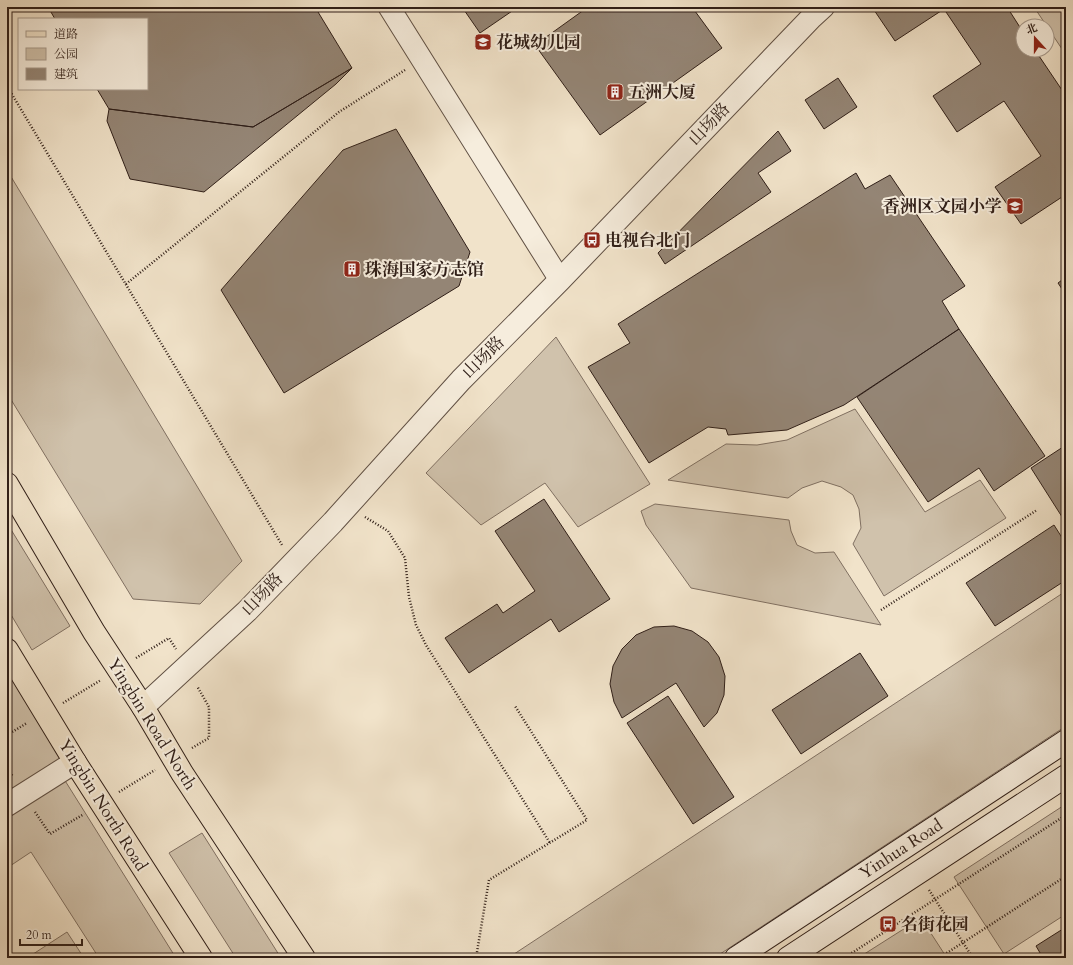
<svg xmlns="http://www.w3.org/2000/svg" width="1073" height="965" viewBox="0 0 1073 965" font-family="Cardo,'Noto Serif SC',serif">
<rect width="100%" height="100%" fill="#f1e3ca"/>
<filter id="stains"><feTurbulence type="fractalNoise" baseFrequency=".005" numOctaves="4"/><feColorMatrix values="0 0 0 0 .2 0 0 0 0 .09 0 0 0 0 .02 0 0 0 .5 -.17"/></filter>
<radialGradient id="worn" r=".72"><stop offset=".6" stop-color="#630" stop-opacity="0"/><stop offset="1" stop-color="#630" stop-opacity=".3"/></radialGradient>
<path fill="#d0c2ac" stroke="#807062" d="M1034,7H1062L1066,13V55Z
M7,170L242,561L200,604L133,599L7,393Z
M556,337L650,484L578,527L545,483L481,525L426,473Z
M855,409L925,512L980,480L1006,518L884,596L853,544L861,528L859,509L853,495L841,487L822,481L802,488L788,498L668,480L726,444L757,445L787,440Z
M655,504L789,520L791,531L797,545L815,553L834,552L881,625L691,588L646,525L641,511Z
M7,523L70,626L32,650L7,608Z
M1066,591V726L714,958H508Z
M7,650L75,762L7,805Z
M64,779L176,958H99L31,852L7,868V816Z
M1066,804V914L1004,954L954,877Z
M202,833L281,958H236L169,853Z
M921,918L947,958H858Z
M67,932L84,958H27Z"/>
<path fill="#948575" stroke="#301f18" d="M48,7H315L352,68L253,127L109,109L97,89H147V19H55Z
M462,7H518L480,33Z
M588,7H692L722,48L600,135L535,45Z
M872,7H1007L1023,32V50H1035L1066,96V197L1065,195L1021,224L995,187L1041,156L1004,101L957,132L933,96L981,64L944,9L895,41Z
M352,68L336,84L204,192L130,179L107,121L109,109L253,127Z
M838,78L857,107L824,129L805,100Z
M396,129L470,252L459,286L284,393L221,290L343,150Z
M778,131L791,151L758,173L771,192L665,264L658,253Z
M856,173L865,189L890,175L965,286L942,301L959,329L844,405L787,430L728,435L726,429L708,427L649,463L588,367L630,343L618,324Z
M1066,277V295L1058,283Z
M959,329L1045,456L994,491L979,468L928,502L857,397Z
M1066,445V519L1064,520L1031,468Z
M544,499L610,599L559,632L551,619L469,673L445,638L497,604L503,613L535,591L495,531Z
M1054,525L1066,544V580L995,626L966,583Z
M674,626L692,631L708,642L719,657L725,676L724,695L717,713L704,727L676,683L622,718L614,702L610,684L613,666L622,649L636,635L654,627Z
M860,653L888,696L801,754L772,710Z
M668,696L734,797L693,824L627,723Z
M1066,927V958H1043L1036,946Z"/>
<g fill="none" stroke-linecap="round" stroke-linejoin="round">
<g stroke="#605044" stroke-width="23">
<path id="minor" d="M389,7L560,280"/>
</g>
<g stroke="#605044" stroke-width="24">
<path id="tertiary" d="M143,707L247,611L333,522L461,380L560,280L811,18L823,7
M7,805L75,762"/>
</g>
<g stroke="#301f18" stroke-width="24">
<path id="secondary" d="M736,958L1066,741
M788,958L1066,776"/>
</g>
<g stroke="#301f18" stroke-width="24">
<path id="primary" d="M7,484L94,632L143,707L182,773L304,958
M7,650L75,762L201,958"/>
</g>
<path stroke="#301f18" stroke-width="2.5" stroke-dasharray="1 2" stroke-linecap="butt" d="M7,86L282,545
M126,284L339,112L405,70
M365,517L388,531L405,558L409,597L416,625L426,645L550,843
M881,610L1037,510
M136,658L169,638L176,649
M63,703L101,680
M7,735L27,723
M192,748L209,738V707L197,686
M7,767L13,777
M119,792L155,770
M35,812L50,834L84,814
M929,890L973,958
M476,958L489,880L587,820L515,706
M844,958L1066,815
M939,958L1066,876"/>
<use href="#minor" stroke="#f6eddd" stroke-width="21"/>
<use href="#tertiary" stroke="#f6eddd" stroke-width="22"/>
<use href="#secondary" stroke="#f6eddd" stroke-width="22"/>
<use href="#primary" stroke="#f1e3ca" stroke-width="22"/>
</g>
<defs>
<g id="school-square" transform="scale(0.9)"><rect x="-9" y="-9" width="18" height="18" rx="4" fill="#8f2418" stroke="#f6eddd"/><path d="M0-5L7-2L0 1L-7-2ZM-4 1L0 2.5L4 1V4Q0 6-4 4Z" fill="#fff"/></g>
<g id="building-square" transform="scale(0.9)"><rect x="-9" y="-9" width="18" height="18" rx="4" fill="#8f2418" stroke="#f6eddd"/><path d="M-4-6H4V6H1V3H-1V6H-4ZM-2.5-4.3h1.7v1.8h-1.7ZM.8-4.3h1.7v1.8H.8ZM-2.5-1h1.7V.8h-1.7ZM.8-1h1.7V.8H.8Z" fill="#fff"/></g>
<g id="bus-square" transform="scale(0.9)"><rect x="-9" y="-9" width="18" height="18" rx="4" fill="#8f2418" stroke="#f6eddd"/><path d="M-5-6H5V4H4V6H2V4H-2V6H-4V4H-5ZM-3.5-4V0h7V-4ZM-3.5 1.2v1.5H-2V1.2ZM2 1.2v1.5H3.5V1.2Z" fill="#fff"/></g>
</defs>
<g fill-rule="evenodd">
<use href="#school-square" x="483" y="42"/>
<use href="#building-square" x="615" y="92"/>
<use href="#school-square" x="1015" y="206"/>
<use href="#bus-square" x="592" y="240"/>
<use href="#building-square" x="352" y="269"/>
<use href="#bus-square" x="888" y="924"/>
</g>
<g text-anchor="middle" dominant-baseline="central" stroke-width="4" stroke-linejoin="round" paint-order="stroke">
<g font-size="17" font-weight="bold" fill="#301f18" stroke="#f6eddd" text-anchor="start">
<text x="496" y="42">花城幼儿园</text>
<text x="628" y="92">五洲大厦</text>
<text x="1002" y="206" text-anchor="end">香洲区文园小学</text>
<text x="605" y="240">电视台北门</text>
<text x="365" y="269">珠海国家方志馆</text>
<text x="901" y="924">名街花园</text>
</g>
<g font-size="17" fill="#301f18" stroke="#f6eddd">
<text transform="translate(709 124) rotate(-46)">山场路</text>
<text transform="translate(483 357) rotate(-45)">山场路</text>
<text transform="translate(262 594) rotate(-46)">山场路</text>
<text transform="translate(152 724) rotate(58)">Yingbin Road North</text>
<text transform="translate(103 805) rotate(58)">Yingbin North Road</text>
<text transform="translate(901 849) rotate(-33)">Yinhua Road</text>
</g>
</g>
<rect width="1073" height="965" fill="none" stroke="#f1e3ca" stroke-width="24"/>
<rect x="8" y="8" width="1057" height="949" fill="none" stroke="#301f18" stroke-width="2"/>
<rect x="12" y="12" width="1049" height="941" fill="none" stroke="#301f18"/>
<rect x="18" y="18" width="130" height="72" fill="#f6eddd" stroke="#a79b8e"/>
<rect x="26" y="31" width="20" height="6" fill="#f1e3ca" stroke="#a79b8e"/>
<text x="54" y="38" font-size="12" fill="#301f18">道路</text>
<rect x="26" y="48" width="20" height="12" fill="#d0c2ac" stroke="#a79b8e"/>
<text x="54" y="58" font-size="12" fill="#301f18">公园</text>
<rect x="26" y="68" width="20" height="12" fill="#948575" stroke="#a79b8e"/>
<text x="54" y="78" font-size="12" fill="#301f18">建筑</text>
<g transform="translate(1035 38) rotate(339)"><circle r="19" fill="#f6eddd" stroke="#a79b8e"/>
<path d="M0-3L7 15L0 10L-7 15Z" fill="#8f2418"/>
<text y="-6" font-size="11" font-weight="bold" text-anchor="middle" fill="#301f18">北</text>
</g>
<path d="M20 939v6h62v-6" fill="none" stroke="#301f18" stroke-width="2"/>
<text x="26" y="939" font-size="12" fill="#301f18" stroke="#f6eddd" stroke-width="3" paint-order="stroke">20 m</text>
<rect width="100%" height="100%" filter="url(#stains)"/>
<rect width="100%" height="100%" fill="url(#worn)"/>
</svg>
